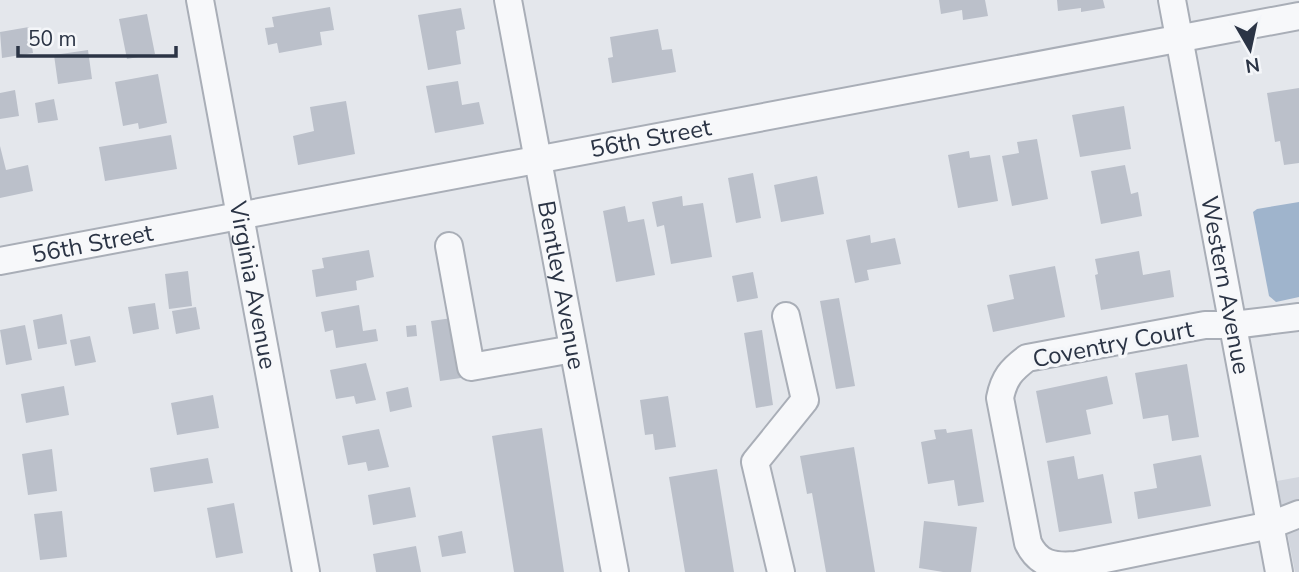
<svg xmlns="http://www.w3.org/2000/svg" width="1299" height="572" viewBox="0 0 1299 572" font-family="'Nunito Sans',sans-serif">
<rect width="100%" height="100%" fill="#e4e7ec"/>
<path fill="#d2d6de" d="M1299,477V572H1295L1277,481Z"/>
<path fill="#9fb4cc" d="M1299,202V297L1276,302L1269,296L1253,212L1257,209Z"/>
<path fill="#bbc0ca" d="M939,0H985L988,16L963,20L962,10L941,14Z
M1057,0H1103L1105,8L1081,12V8L1058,11Z
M330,7L334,30L320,32L322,45L279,53L277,43L268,45L265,28L274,27L272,17Z
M461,8L465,29L456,31L461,64L428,70L418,15Z
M147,14L155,54L127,59L119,19Z
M29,27L33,53L2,58L0,32Z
M658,29L662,50L672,49L676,72L612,83L608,58L613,57L610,37Z
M88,50L92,79L58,84L54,55Z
M158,74L167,123L139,129L138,123L123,126L115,82Z
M458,81L462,105L479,102L484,124L435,133L426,86Z
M1299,88V163L1284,165L1280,141L1275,142L1267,93Z
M15,90L19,116L0,119V93Z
M54,99L58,120L38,123L35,103Z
M346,101L355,154L298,165L293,136L314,131L310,107Z
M1124,106L1131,149L1080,157L1072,115Z
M171,135L177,169L105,181L99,147Z
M1037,139L1048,199L1012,206L1002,156L1019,153L1017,142Z
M0,146L6,170L28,165L33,191L0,198Z
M969,151L970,158L990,155L998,201L958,208L948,155Z
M1125,165L1131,194L1138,192L1142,216L1101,224L1091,171Z
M753,173L761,218L736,223L728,178Z
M817,176L824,214L781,222L774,185Z
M682,196L683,206L703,203L712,257L671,264L664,225L657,227L652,202Z
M625,206L628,222L644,219L655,275L616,282L603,211Z
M870,235L871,243L895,238L901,264L867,270L869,280L855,283L846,240Z
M369,250L374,277L356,281L357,290L316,297L312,270L324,268L322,258Z
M1139,251L1143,275L1170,270L1174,297L1101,310L1095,275L1098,274L1095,259Z
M1055,266L1065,317L993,332L987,305L1014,299L1009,275Z
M188,271L192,306L169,309L165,274Z
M753,272L758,298L737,302L732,276Z
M839,298L855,386L836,389L820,301Z
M155,303L159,329L133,334L128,307Z
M359,305L363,331L376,329L378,341L336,348L333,330L325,332L321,312Z
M196,307L200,329L176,334L172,311Z
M62,314L67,344L38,349L33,320Z
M452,318L461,378L440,381L431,321Z
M25,325L32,360L6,365L0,330Z
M416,325L417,336L407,337L406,326Z
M762,330L773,405L756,408L744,333Z
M90,336L96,362L75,366L70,340Z
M366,363L376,400L356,404L354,396L336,399L330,370Z
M1187,364L1199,437L1172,441L1168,415L1143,419L1135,373Z
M1107,376L1113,404L1086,410L1091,434L1046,443L1036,391Z
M64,386L69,415L26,423L21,394Z
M408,387L412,407L390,412L386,392Z
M213,395L219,428L177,435L171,403Z
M668,396L676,447L655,450L653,434L645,435L640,400Z
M542,428L564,572H514L492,436Z
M379,429L389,467L368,471L366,462L348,465L342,436Z
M946,429L947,433L972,429L984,502L958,506L954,480L928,484L921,442L936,439L934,430Z
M854,447L875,572H826L812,493L807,494L800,456Z
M52,449L57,491L28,495L22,454Z
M1201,455L1211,506L1138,519L1134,492L1157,488L1153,464Z
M1074,456L1078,479L1103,474L1112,523L1059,532L1047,461Z
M208,458L213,483L154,492L150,468Z
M717,469L734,572H685L669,477Z
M410,487L416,517L373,525L368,495Z
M234,503L243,553L216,558L207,508Z
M62,511L67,557L40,560L34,514Z
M924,521L977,527L971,572H943L919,568Z
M462,531L466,553L442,557L438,536Z
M416,546L421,572H376L373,554Z"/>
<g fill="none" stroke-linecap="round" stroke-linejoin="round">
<g stroke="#a9aeb7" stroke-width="30">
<g id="minor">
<path id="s1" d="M200,0L306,572"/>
<path id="s2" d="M508,0L615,572"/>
<path id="s3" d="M1172,0L1279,572"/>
<path d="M449,246L471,367L573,349"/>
<path id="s4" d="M0,261L1299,16"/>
<path d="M1299,317L1233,325H1205L1027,358C1011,370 1004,378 1000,398L1028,543C1038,564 1053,567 1076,565L1271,525L1299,514"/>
<path d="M781,572L755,462L805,400L786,316"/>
</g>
</g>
<use href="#minor" stroke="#f7f8fa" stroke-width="26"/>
</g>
<g text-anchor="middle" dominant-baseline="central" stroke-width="7" stroke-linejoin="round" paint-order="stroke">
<g font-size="24" fill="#2b3445" stroke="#f4f6f9">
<text stroke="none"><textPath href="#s4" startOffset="662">56th Street</textPath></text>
<text stroke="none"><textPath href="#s4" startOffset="94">56th Street</textPath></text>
<text stroke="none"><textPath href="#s1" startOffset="290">Virginia Avenue</textPath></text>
<text stroke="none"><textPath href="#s2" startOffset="290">Bentley Avenue</textPath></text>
<text stroke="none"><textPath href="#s3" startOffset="290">Western Avenue</textPath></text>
<text transform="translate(1113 344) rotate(-11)">Coventry Court</text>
</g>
</g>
<g transform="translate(1250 49) rotate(171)" stroke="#f4f6f9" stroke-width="5" paint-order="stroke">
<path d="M0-5L12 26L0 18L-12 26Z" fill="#2b3445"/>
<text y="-10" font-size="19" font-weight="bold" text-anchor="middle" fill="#2b3445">N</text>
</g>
<path d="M18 46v10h158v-10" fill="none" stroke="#2b3445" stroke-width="3.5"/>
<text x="28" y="46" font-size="21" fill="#2b3445" stroke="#f4f6f9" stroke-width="5" paint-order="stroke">50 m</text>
</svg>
